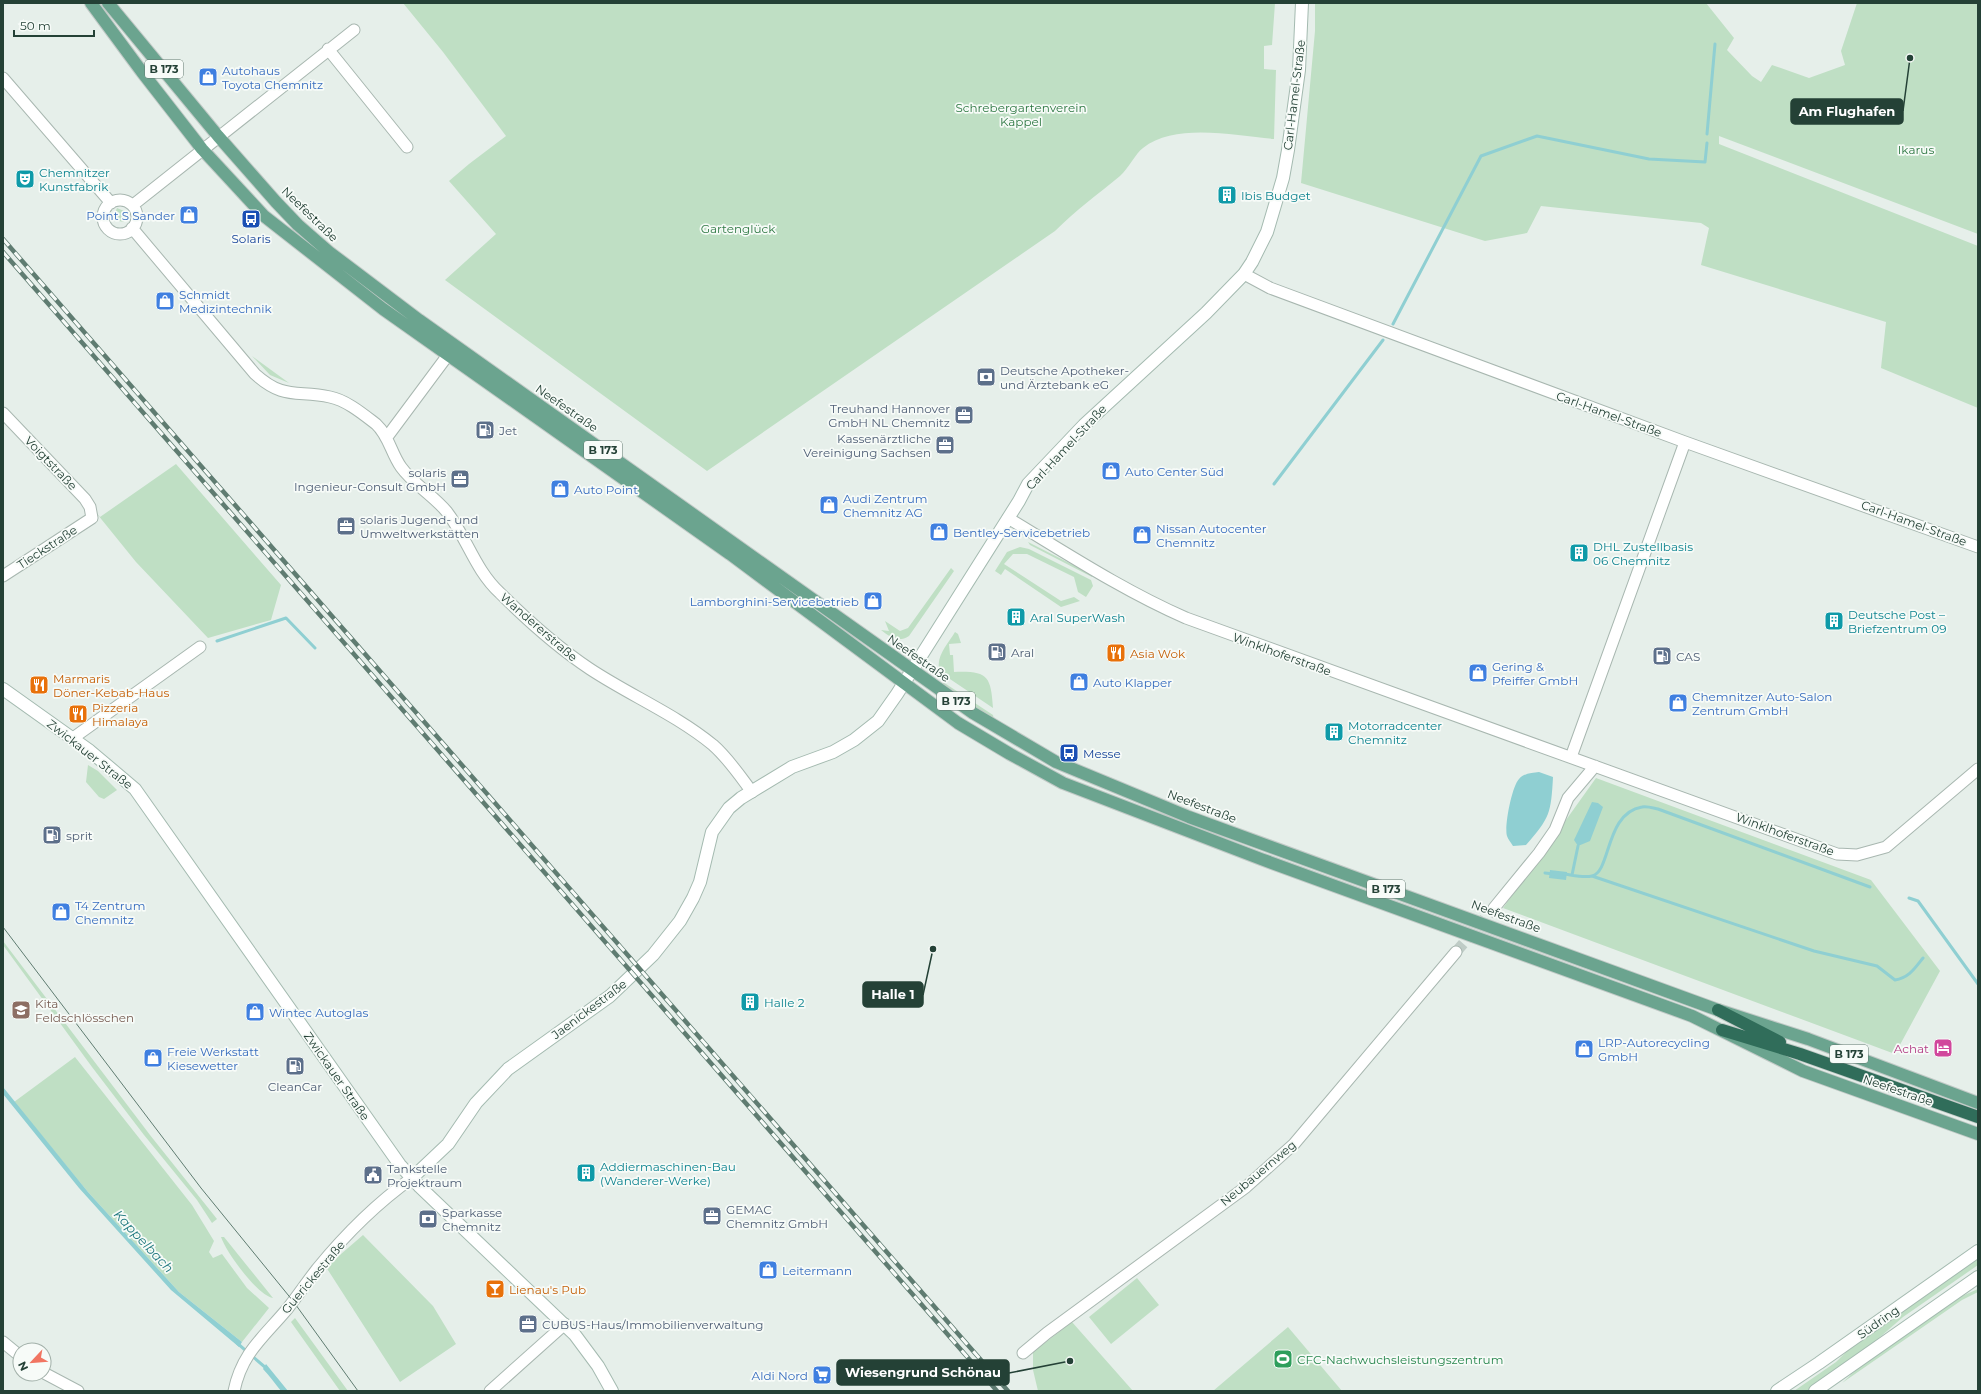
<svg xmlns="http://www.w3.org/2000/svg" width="1981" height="1394" viewBox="0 0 1981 1394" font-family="Montserrat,sans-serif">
<rect width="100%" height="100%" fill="#e6efea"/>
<path fill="#bfdfc4" d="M403,3H1275L1272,45L1264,46V69L1276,70L1274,139C1236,136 1176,122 1143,148C1135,154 1129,168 1120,176C1098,194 1075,211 1055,231L707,471L445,280L496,234L449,181L469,164L506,136L443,52Z
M1315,3H1706L1734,38L1727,50L1752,76L1761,82L1772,65L1809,78L1845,65L1841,51L1857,3H1978V234L1719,136V144L1978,246V408L1881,368L1886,322L1701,265L1709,228L1701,223L1541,206L1527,233L1485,241L1301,183L1315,31Z
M117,208L124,211L127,215L124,222L119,221L114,215Z
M252,356L289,383L270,375Z
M176,464L281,585L271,620L208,638L136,562L85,499L100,517Z
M1028,542L1093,575L1092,577L1030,545Z
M1020,547L1029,549L1091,580L1093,586L1086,597L1078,592L1074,577L1027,554H1013L1004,564L1061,601L1074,597L1080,601L1061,607L1005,569L1001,575L995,571L1007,552Z
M951,568L954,571L909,636C898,643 890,637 881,630L889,631L885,621L900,631L908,628Z
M955,632L958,634L961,643L949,644L950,655H953L954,672C987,671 991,675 993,708L941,673C933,659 948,644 955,632Z
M943,682L993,715L994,720L941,685Z
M88,765L98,771L117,790L104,799L99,797L86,782Z
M1596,778L1871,880L1940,971L1895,1054L1503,908Z
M3,941L150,1135L217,1219L212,1223L197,1200L144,1135L92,1067L3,945Z
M75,1057L192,1205L214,1241L209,1252L213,1258L222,1254L247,1288L269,1308L242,1342L179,1292L88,1192L14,1102Z
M363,1235L433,1306L456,1344L400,1382L326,1267Z
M221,1237H224L273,1298C257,1295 226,1252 221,1237Z
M1978,1258V1265L1903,1317L1871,1345L1828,1377L1807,1391H1794L1836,1362L1848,1350Z
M1137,1278L1159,1305L1111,1344L1089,1317Z
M1978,1289V1292L1962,1300L1842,1383L1857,1369L1962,1296Z
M295,1318L348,1391H340L291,1322Z
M1072,1322L1133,1391H1038L1033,1370V1352Z
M1288,1327L1342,1391H1213Z"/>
<path fill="#8fcfd2" d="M1539,772L1553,777C1551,813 1550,818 1526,845L1513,846C1511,843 1508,839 1507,836C1504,827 1512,786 1519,779C1524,773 1532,773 1539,772Z
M1592,802L1598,803L1603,807L1590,841L1578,846L1574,840Z
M1550,870L1567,872L1566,880L1549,878Z
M3,1087L88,1192L179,1292L242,1342L239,1347L171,1290L79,1188L3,1094Z
M266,1364L288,1391H281C275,1384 270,1376 263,1369Z"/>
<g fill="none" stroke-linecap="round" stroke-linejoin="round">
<path stroke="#8fcfd2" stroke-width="3" d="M1707,134L1715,44
M1393,324L1481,156L1537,136L1649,159L1705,162L1707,143
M1274,484L1383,340
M217,641L286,618L315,648
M1545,873L1554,874
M1564,874C1572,875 1584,878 1592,876C1611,872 1605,813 1642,807C1647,806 1653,808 1658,809L1870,887
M1572,875L1578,846
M1592,876L1814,951L1877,966L1895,980C1909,978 1915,968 1923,958
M1909,898L1918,901L1978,984
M237,1343L266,1368"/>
<path stroke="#bfccc6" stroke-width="11" stroke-dasharray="11 5.5" stroke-linecap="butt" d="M1456,952L1494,908"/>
<g stroke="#a8b7b0" stroke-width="13">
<path id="street" d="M328,49L407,147
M3,78L111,203
M103 217a17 17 0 1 1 34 0a17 17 0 1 1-34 0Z
M133,205L354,30
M132,228L255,374C284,400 296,390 330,397C346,400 363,414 376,424C389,436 391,453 401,467C413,484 433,495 447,512C467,538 475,570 500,593C528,621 557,647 590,669C631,696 675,714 713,745C728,758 740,776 752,792
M1244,274L1270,288L1685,442L1978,547
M3,413L85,499L90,507L92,518L3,576
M387,437L448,355
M1008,518C1066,553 1124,591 1186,618L1837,854L1857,855L1886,847L1978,769
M73,738L200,647
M1571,757L1685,442
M1494,908L1539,853L1555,830L1568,798L1595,766
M3,1342L20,1356
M1023,1353L1047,1333L1246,1187L1294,1144L1456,952
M44,1373L78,1391
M234,1391C242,1352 264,1337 288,1308C298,1295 307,1282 317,1269C344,1236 377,1203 412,1178
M490,1391L565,1324"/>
</g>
<g stroke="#a4bab0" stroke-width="14">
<path id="secondary" d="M3,689L90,751L135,789L400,1165L420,1187L575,1335L598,1366L612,1391
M412,1178L448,1144L476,1103L508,1069L610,996L653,955L680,921L693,898L700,882L712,832L729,808L741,798L792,767L833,752L854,740L878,721L897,694L1019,501L1028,484L1084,425L1206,313L1244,274L1252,262L1267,232L1283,178L1288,150L1299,70L1302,3
M1777,1391L1819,1363L1978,1251
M1815,1391L1978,1277"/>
</g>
<g stroke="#c2cac7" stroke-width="14">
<path id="primary" d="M91,3L142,72L202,149L264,216L383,309L730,554L958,723L1010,754L1063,783L1261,859L1692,1016L1803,1071L1978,1134
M108,3L218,136L276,202L298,225L329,252L419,320L973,713L1056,762L1189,817L1718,1010L1808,1039L1978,1103"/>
</g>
<g stroke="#c2cac7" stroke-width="14">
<path id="highway" d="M1718,1010L1780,1042
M1722,1030L1800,1054L1978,1117"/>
</g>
<use href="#street" stroke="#fff" stroke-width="11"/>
<use href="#secondary" stroke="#fff" stroke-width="12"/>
<use href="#primary" stroke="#6ba48f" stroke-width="12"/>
<use href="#highway" stroke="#306d5a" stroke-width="12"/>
<path stroke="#5f7c71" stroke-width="1" d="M3,927L201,1188L293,1301L358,1391"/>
<g stroke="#5f7c71" stroke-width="4.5">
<path id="rail" d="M3,239L1008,1391
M3,252L997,1391"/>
</g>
<use href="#rail" stroke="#f7fbf8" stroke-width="3" stroke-dasharray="9" stroke-linecap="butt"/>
</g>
<defs>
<g id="shop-square" transform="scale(1)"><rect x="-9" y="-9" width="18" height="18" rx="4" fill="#3f7fe0" stroke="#f7fbf8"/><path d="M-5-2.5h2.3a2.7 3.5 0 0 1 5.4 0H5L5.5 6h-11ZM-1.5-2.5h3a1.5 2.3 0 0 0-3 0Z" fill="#fff"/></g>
<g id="theatre-square" transform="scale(1)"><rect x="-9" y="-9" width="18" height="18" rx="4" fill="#0f9aa8" stroke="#f7fbf8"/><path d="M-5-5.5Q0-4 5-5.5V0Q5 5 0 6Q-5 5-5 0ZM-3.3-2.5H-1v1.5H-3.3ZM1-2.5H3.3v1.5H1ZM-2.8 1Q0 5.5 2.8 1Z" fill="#fff"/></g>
<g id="building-square" transform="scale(1)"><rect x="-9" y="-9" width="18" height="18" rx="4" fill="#0f9aa8" stroke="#f7fbf8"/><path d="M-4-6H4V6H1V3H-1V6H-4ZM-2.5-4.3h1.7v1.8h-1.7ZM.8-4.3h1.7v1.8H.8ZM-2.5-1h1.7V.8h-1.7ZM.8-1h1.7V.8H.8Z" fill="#fff"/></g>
<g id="bus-square" transform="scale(1)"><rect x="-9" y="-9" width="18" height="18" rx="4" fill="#1a4fb4" stroke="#f7fbf8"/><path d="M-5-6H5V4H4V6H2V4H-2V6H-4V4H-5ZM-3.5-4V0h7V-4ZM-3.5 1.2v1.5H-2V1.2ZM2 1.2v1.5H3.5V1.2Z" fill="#fff"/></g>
<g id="bank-square" transform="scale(1)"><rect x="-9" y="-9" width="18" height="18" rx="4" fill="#5c6f8a" stroke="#f7fbf8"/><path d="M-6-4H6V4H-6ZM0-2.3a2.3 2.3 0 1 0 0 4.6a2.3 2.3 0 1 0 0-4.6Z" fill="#fff"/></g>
<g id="office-square" transform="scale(1)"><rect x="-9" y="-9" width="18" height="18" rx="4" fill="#5c6f8a" stroke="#f7fbf8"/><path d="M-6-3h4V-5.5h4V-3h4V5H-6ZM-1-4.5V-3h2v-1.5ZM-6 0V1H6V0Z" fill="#fff"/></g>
<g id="fuel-square" transform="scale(1)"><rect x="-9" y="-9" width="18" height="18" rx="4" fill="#5c6f8a" stroke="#f7fbf8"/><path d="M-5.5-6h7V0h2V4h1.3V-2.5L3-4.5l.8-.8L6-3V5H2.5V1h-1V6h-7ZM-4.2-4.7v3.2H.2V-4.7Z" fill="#fff"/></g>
<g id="restaurant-square" transform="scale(1)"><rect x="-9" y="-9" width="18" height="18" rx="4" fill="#e8710a" stroke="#f7fbf8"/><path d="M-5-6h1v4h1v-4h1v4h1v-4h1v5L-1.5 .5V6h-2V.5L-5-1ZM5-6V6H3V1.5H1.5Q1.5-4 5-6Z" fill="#fff"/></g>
<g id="school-square" transform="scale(1)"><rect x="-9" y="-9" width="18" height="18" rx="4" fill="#8d6e63" stroke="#f7fbf8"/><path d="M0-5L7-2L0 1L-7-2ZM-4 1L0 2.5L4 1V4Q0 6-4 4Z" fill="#fff"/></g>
<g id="hotel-square" transform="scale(1)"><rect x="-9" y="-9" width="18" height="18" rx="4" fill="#d1479c" stroke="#f7fbf8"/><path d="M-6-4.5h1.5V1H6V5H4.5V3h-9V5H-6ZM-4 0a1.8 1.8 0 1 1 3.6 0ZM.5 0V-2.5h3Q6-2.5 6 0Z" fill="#fff"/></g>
<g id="civic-square" transform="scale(1)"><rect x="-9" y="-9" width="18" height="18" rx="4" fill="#5c6f8a" stroke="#f7fbf8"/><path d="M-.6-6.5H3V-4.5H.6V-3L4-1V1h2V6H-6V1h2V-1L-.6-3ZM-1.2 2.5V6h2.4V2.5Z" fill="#fff"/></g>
<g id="bar-square" transform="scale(1)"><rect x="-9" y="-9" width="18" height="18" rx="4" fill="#e8710a" stroke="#f7fbf8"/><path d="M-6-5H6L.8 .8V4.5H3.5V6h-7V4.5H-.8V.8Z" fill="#fff"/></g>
<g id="stadium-square" transform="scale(1)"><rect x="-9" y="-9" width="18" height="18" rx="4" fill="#2e9e5b" stroke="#f7fbf8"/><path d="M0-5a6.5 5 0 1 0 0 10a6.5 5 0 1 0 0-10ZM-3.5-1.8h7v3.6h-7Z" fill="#fff"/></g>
<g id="supermarket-square" transform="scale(1)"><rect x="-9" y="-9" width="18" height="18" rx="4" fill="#3f7fe0" stroke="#f7fbf8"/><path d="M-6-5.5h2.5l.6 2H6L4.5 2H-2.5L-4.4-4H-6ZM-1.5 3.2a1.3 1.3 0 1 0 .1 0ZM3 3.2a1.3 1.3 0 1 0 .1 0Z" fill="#fff"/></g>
</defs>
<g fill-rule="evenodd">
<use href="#shop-square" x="208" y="77"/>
<use href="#theatre-square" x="25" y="179"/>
<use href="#building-square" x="1227" y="195"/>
<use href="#shop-square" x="189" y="215"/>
<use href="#bus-square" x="251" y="219"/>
<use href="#shop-square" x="165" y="301"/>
<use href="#bank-square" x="986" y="377"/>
<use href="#office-square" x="964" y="415"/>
<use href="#fuel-square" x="485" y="430"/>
<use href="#office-square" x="945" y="445"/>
<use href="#shop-square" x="1111" y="471"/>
<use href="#office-square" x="460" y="479"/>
<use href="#shop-square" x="560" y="489"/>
<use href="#shop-square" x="829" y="505"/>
<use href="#office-square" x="346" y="526"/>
<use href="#shop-square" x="939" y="532"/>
<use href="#shop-square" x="1142" y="535"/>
<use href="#building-square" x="1579" y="553"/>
<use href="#shop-square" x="873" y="601"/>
<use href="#building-square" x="1016" y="617"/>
<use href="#building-square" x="1834" y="621"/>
<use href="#fuel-square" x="997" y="652"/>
<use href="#restaurant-square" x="1116" y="653"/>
<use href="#fuel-square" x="1662" y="656"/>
<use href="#shop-square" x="1478" y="673"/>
<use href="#shop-square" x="1079" y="682"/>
<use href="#restaurant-square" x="39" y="685"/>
<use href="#shop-square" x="1678" y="703"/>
<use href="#restaurant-square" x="78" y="714"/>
<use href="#building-square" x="1334" y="732"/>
<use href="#bus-square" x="1069" y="753"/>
<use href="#fuel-square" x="52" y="835"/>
<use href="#shop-square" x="61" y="912"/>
<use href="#building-square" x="750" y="1002"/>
<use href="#school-square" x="21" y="1010"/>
<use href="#shop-square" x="255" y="1012"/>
<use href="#hotel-square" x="1943" y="1048"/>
<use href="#shop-square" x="1584" y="1049"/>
<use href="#shop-square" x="153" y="1058"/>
<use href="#fuel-square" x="295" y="1066"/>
<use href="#building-square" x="586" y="1173"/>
<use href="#civic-square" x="373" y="1175"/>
<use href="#office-square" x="712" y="1216"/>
<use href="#bank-square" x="428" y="1219"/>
<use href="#shop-square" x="768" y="1270"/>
<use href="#bar-square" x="495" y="1289"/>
<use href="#office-square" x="528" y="1324"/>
<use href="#stadium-square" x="1283" y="1359"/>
<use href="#supermarket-square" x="822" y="1375"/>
</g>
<g text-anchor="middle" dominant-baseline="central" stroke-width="3.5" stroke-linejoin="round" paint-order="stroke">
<g fill="#f7fbf8" stroke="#637970" stroke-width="1">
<rect x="145" y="60" width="38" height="18" rx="3"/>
<rect x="584" y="441" width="38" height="18" rx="3"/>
<rect x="937" y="692" width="38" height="18" rx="3"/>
<rect x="1367" y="880" width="38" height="18" rx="3"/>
<rect x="1830" y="1045" width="38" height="18" rx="3"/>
</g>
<g font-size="11" font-weight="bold" fill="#244136">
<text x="164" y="69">B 173</text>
<text x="603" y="450">B 173</text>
<text x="956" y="701">B 173</text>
<text x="1386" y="889">B 173</text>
<text x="1849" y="1054">B 173</text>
</g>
<g font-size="12" fill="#366cbe" stroke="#f7fbf8" text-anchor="start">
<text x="222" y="70">Autohaus<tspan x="222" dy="14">Toyota Chemnitz</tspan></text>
<text x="175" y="215" text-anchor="end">Point S Sander</text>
<text x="179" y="294">Schmidt<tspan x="179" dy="14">Medizintechnik</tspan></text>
<text x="1125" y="471">Auto Center Süd</text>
<text x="574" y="489">Auto Point</text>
<text x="843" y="498">Audi Zentrum<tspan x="843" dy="14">Chemnitz AG</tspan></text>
<text x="1156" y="528">Nissan Autocenter<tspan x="1156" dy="14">Chemnitz</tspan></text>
<text x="953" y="532">Bentley-Servicebetrieb</text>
<text x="859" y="601" text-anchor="end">Lamborghini-Servicebetrieb</text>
<text x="1492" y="666">Gering &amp;<tspan x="1492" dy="14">Pfeiffer GmbH</tspan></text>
<text x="1093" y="682">Auto Klapper</text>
<text x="1692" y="696">Chemnitzer Auto-Salon<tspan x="1692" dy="14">Zentrum GmbH</tspan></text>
<text x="75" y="905">T4 Zentrum<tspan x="75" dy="14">Chemnitz</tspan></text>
<text x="269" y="1012">Wintec Autoglas</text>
<text x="1598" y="1042">LRP-Autorecycling<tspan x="1598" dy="14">GmbH</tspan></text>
<text x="167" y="1051">Freie Werkstatt<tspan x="167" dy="14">Kiesewetter</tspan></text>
<text x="782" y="1270">Leitermann</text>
<text x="808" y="1375" text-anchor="end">Aldi Nord</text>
</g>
<g font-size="12" fill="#244136" stroke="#f7fbf8">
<text transform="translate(1294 95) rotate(-83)">Carl-Hamel-Straße</text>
<text transform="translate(310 214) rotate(44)">Neefestraße</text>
<text transform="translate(567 408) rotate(35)">Neefestraße</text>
<text transform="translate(1609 414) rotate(20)">Carl-Hamel-Straße</text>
<text transform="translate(1066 447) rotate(-47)">Carl-Hamel-Straße</text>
<text transform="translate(51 463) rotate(46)">Voigtstraße</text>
<text transform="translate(1914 523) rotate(20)">Carl-Hamel-Straße</text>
<text transform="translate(47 547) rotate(-33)">Tieckstraße</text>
<text transform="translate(539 627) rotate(41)">Wandererstraße</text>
<text transform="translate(1282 654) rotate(20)">Winklhoferstraße</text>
<text transform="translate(919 658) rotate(35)">Neefestraße</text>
<text transform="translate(90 754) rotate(38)">Zwickauer Straße</text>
<text transform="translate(1202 806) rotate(21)">Neefestraße</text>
<text transform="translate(1785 834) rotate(20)">Winklhoferstraße</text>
<text transform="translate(1506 916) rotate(20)">Neefestraße</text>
<text transform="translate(589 1009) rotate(-37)">Jaenickestraße</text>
<text transform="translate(337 1076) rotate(55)">Zwickauer Straße</text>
<text transform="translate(1898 1090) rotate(19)">Neefestraße</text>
<text transform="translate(1258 1173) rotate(-40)">Neubauernweg</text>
<text transform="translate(313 1277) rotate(-50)">Guerickestraße</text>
<text transform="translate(1878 1322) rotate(-35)">Südring</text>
</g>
<g font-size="12" fill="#2e7843" stroke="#f7fbf8">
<text x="1021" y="107">Schrebergartenverein<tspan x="1021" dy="14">Kappel</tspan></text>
<text x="1916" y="149">Ikarus</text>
<text x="738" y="228">Gartenglück</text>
</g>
<g font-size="12" fill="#0d838f" stroke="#f7fbf8" text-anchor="start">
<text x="39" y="172">Chemnitzer<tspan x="39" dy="14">Kunstfabrik</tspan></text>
<text x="1241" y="195">Ibis Budget</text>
<text x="1593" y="546">DHL Zustellbasis<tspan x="1593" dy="14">06 Chemnitz</tspan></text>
<text x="1848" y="614">Deutsche Post –<tspan x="1848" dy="14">Briefzentrum 09</tspan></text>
<text x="1030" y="617">Aral SuperWash</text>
<text x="1348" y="725">Motorradcenter<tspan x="1348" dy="14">Chemnitz</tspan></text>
<text x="764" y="1002">Halle 2</text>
<text x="600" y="1166">Addiermaschinen-Bau<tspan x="600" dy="14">(Wanderer-Werke)</tspan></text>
</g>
<g font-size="12" fill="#164399" stroke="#f7fbf8">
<text x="251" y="238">Solaris</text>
<text x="1083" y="753" text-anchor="start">Messe</text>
</g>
<g font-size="12" fill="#4e5e75" stroke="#f7fbf8" text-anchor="start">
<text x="1000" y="370">Deutsche Apotheker-<tspan x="1000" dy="14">und Ärztebank eG</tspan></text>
<text x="950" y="408" text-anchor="end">Treuhand Hannover<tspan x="950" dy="14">GmbH NL Chemnitz</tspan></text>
<text x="499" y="430">Jet</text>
<text x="931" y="438" text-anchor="end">Kassenärztliche<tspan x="931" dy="14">Vereinigung Sachsen</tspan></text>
<text x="446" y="472" text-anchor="end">solaris<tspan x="446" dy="14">Ingenieur-Consult GmbH</tspan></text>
<text x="360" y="519">solaris Jugend- und<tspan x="360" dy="14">Umweltwerkstätten</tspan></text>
<text x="1011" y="652">Aral</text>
<text x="1676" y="656">CAS</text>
<text x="66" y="835">sprit</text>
<text x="295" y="1086" text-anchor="middle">CleanCar</text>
<text x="387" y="1168">Tankstelle<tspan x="387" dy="14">Projektraum</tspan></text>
<text x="726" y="1209">GEMAC<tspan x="726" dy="14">Chemnitz GmbH</tspan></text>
<text x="442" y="1212">Sparkasse<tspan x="442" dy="14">Chemnitz</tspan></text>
<text x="542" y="1324">CUBUS-Haus/Immobilienverwaltung</text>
</g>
<g font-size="12" fill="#c56008" stroke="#f7fbf8" text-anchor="start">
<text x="1130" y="653">Asia Wok</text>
<text x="53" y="678">Marmaris<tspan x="53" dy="14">Döner-Kebab-Haus</tspan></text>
<text x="92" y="707">Pizzeria<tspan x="92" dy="14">Himalaya</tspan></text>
<text x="509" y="1289">Lienau's Pub</text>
</g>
<g font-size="12" fill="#785e54" stroke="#f7fbf8" text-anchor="start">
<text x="35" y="1003">Kita<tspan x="35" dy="14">Feldschlösschen</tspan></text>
</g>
<g font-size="12" fill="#b23c85" stroke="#f7fbf8" text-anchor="end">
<text x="1929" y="1048">Achat</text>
</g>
<g font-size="12" fill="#27864d" stroke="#f7fbf8" text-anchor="start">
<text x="1297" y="1359">CFC-Nachwuchsleistungszentrum</text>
</g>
<g font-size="13" font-style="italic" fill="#1e787e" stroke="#f7fbf8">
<text transform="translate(144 1241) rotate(47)">Kappelbach</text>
</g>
</g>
<path fill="none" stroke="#244136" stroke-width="1.5" d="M1910 58L1903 111M933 949L923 995M1070 1361L1009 1373"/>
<g fill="#244136" stroke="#f7fbf8" stroke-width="1.5">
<circle cx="1910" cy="58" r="4"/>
<circle cx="933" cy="949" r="4"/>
<circle cx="1070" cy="1361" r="4"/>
</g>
<g fill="#244136" stroke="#244136" stroke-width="1.5">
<rect x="1791" y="99" width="112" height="25" rx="4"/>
<rect x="863" y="982" width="60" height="25" rx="4"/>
<rect x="837" y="1360" width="172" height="25" rx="4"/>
</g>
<g font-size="13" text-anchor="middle" font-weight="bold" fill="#fff">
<text x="1847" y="116">Am Flughafen</text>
<text x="893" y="999">Halle 1</text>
<text x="923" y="1377">Wiesengrund Schönau</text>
</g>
<rect width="1981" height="1394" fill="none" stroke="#244136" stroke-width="8"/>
<g transform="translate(32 1362) rotate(244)"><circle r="19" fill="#f7fbf8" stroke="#a3b1aa"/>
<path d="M0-3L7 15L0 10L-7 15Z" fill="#f17562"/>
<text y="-6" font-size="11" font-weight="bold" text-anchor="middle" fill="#244136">N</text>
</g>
<path d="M14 30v6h80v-6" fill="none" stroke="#244136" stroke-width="2"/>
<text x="20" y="30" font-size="12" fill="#244136" stroke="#f7fbf8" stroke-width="3" paint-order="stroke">50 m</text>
</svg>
